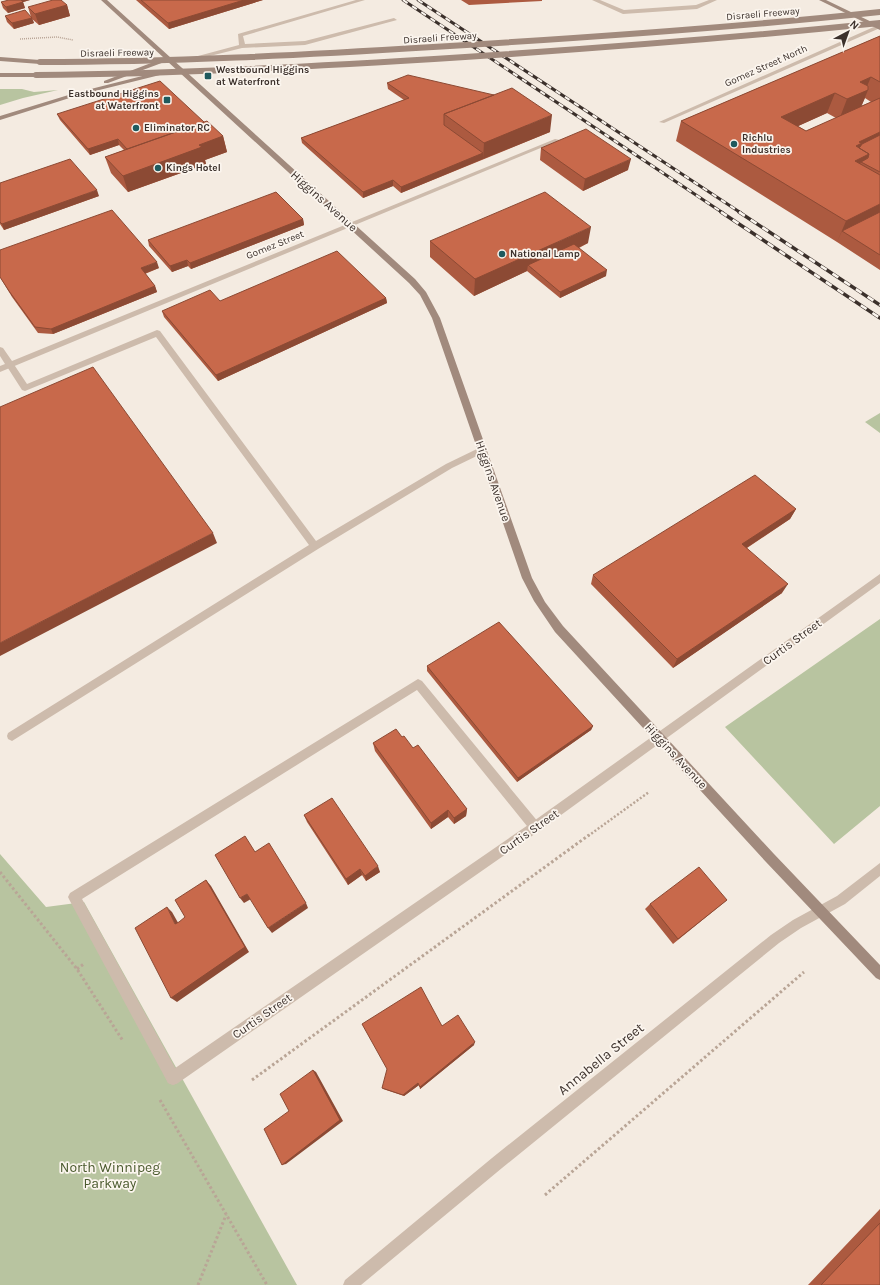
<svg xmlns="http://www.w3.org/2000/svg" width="880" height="1285" viewBox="0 0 880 1285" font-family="Karla,sans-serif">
<rect width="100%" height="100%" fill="#f4ebe1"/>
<path fill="#b8c4a0" d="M0,89H22L34,92L58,90L23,98L0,105Z
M880,413V433L865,422Z
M880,619V806L834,844L725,727Z
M0,854L46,907L84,902L297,1285H0Z"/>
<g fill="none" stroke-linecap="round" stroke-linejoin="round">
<path stroke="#b9a596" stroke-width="1.5" stroke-dasharray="1 1" stroke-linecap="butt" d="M20,39L57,37L73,40"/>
<path stroke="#b9a596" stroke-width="2.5" stroke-dasharray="2 2" stroke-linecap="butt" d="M588,836L649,792"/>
<path stroke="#b9a596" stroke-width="3" stroke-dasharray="2.5 2.5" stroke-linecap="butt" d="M0,872L77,969L123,1041
M77,969L85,963
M252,1080L589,835
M160,1100L267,1285
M545,1195L804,972
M198,1285L226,1215"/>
<path fill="#cdbbac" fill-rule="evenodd" d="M356,0H365L243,36L245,44L305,41L394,18L397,20L305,45L242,48L190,61L187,59L239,45L238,34Z
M592,0H600L624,10L696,5L709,0H717L697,9L623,14Z
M157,330L160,331L316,541L446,464L479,448L482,447L486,450L485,452L452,468L318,549L12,741L8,739L7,736L8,733L309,545L156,337L25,391L22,390L6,365L10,362L13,363L27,384Z
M418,679L422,681L539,823L541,827L539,831L535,832L531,831L417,690L82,899L178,1073L180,1078L178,1083L173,1085L168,1083L70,901L68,897L70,893Z"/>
<path fill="#cdbbac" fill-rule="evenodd" d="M876,26H880V28L664,123L659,122Z
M555,139L560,140L0,372V366L5,364L0,356V347L3,348L12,361Z
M880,574V583L539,831L178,1083L173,1085L168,1083L166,1078L168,1073L531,823Z
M880,863V876L845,904L801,928L779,943L502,1168L361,1285H343L345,1280L492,1158L771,935L793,920L837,896Z"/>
<path fill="#a18a7d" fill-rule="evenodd" d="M101,0H107L415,279L426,292L440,318L532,578L545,602L563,626L774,854L880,965V980L876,978L766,862L555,632L534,601L522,578L432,318L420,295L409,283L167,61L108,83H104V81L164,58Z
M819,0H826L880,26V30Z
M0,57L40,60L43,62L40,64L0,61Z
M166,70L168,71V73L79,95L0,120V116L75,93Z
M0,73H36L39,75L36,77H0Z"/>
<g stroke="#3b302b" stroke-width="3">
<path id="rail-far1" d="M403,0L723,213
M418,0L741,213"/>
</g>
<g stroke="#3b302b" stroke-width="3.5">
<path id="rail" d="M721,212L880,318
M739,212L880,305"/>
</g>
<use href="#rail-far1" stroke="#fbf5ee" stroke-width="2" stroke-dasharray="5.5" stroke-linecap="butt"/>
<use href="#rail" stroke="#fbf5ee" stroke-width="2.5" stroke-dasharray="7" stroke-linecap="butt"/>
<path stroke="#a18a7d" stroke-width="6" d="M40,62C171,62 302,55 433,47C582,38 731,28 880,12
M36,75C179,74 322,66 465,57C603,48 742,37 880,23"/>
</g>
<path fill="#ac5a40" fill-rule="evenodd" d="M30,0L23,2L25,8L8,13L3,8L1,2Z
M136,0H263L169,29Z
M461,0H542V1L469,5Z
M67,5L70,16L39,25L32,19L34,23L14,29L7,22L5,16L31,17L28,7Z
M880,36V270L837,242L676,141L681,121ZM865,98L871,102L861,106ZM827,113L836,118L806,131L798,126Z
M387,83L550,132L401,193L393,186L363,198L302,143L301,138L404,100L388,89Z
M57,114L204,122L223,136L227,152L205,160L206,164L128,192L111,173L105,157L124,150L119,145L90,155L60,120Z
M541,148L628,170L583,191L540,160Z
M0,183L99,196L4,230L0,224Z
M303,219L304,225L191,269L188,266L172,272L149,246L148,240Z
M430,241L588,243L579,248L606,276L560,298L527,271L474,296L430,257Z
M0,250L159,268L145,274L155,286L157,292L53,334L38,333L12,297L0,277Z
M386,298L387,303L218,381L164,317L162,311L220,301Z
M796,509L790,519L747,548L782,593L673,668L591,584L593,575Z
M427,666L593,726L591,730L517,782L427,671Z
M402,737L413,748L467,809L466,816L454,824L448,817L431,829L375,751L373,743Z
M304,815L380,872L366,881L362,875L348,885L307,822Z
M727,900L673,944L645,909L650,904Z
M442,1026L474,1045L420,1089L419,1085L404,1096L383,1089L382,1088Z
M880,1209V1285H808Z"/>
<path fill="#8c4a34" d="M19,0H30L20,3Z
M244,0H263L169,29L168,23Z
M23,2L25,8L8,13L6,7Z
M67,5L70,16L39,25L35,14Z
M32,18L34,23L14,29L12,23Z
M871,77L865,91L868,90L860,110L839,120L847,99L860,82Z
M835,93L827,113L774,137L781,117Z
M552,115L550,132L483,159L484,143Z
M880,132V148L854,150L859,142Z
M223,136L227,152L205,160L206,164L128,192L123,176L199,145Z
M118,139L119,145L90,155L88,149Z
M483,153V159L401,193V187Z
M869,154L865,164L861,162L854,178L855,161Z
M631,159L628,170L583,191L585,179Z
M393,180V186L363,198V192Z
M97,190L99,196L4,230L2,224Z
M880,204V220L842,231L837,242L846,221Z
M303,219L304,225L191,269L190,263Z
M591,227L588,243L532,269L528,265L527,271L474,296L475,279Z
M187,260L188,266L172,272L170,266Z
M157,262L159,268L143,274L141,268Z
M607,270L606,276L560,298V292Z
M155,286L157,292L53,334L51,329Z
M386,298L387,303L218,381L216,375Z
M796,509L790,519L737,554L742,544Z
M213,533L217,543L0,656V643Z
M788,584L782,593L673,668L677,659Z
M593,726L591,730L517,782L518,778Z
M467,809L466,816L454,824V818Z
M448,810V817L431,829V823Z
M378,866L380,872L366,881L365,876Z
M360,869L362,875L348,885L346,879Z
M206,880L211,886L249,952L177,1002L171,998Z
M247,894L251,899L244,903L240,898Z
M306,903L308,908L272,933L268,928Z
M167,907L172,912L181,928L175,924Z
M475,1042L474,1045L420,1089V1087Z
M313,1070L316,1072L343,1121L286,1164L282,1165Z
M418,1083L419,1085L404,1096L403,1095Z"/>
<path fill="#c8694b" stroke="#8c4a34" d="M9,0H21L23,2L6,7L1,2Z
M53,0H61L67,5L35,14L28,7Z
M141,0H244L168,23Z
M25,10L32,18L12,23L5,16Z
M880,36V82L871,77L860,82L868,86V90L847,99L835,93L781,117L806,131L880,98V132L859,142L862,143L856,146L869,154L855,161L880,175V204L846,221L681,121Z
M408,75L494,95L444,114V125L483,153L401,187L393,180L363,192L301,138L409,98L387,83Z
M160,81L204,122L127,149L118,139L88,149L57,114Z
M512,88L552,115L484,143L444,114Z
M207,121L223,136L199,145L202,147L123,176L105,157Z
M586,129L631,159L585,179L541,148Z
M880,135V172L861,162L868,158L869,154L859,148L860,147L862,144Z
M70,159L97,190L2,224L0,222V183Z
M276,192L303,219L190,263L187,260L170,266L148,240Z
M545,192L591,227L475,279L430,241Z
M112,210L157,262L141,268L155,286L51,329L35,327L9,291L0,277V250Z
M880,212V255L842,231Z
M574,244L607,270L560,292L528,265Z
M337,251L386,298L216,375L162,311L210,290L220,301Z
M93,367L213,533L0,643V407Z
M755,475L796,509L742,544L788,584L677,659L593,575Z
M499,622L593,726L518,778L427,666Z
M396,729L402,737L404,736L413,748L418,745L467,809L454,818L448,810L431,823L373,743Z
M332,798L378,866L365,876L360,869L346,879L304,815Z
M245,836L255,852L269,843L306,903L268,928L247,894L240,898L215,855Z
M699,867L727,900L678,939L650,904Z
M206,880L245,947L171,998L135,928L167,907L175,924L179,922L185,917L175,900Z
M421,987L442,1026L458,1015L475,1042L420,1087L418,1083L403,1095L382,1088L387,1069L362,1024Z
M313,1070L340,1120L282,1165L264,1129L289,1111L280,1094Z
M880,1223V1285H821Z"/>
<g fill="#1f5a5e" stroke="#fbf5ee" stroke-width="1.5">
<rect x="204" y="72" width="8" height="8" rx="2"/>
<rect x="163" y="96" width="8" height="8" rx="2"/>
<circle cx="136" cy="128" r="4"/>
<circle cx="734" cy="144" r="4"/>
<circle cx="158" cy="168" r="4"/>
<circle cx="502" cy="254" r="4"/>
</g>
<g text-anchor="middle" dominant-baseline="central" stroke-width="3.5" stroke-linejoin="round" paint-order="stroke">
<g font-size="10" fill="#3b302b" stroke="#fbf5ee">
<text transform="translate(763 14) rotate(-5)">Disraeli Freeway</text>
<text transform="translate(440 38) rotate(-4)">Disraeli Freeway</text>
<text transform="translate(117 53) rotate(-1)">Disraeli Freeway</text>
<text transform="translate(766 66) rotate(-24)">Gomez Street North</text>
<text transform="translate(275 245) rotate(-22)">Gomez Street</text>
</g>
<g font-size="10" font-weight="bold" fill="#3b302b" stroke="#fbf5ee" text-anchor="start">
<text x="216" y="70">Westbound Higgins<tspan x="216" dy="12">at Waterfront</tspan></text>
<text x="159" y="94" text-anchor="end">Eastbound Higgins<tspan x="159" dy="12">at Waterfront</tspan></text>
<text x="144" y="128">Eliminator RC</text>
<text x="742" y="138">Richlu<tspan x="742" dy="12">Industries</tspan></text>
<text x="166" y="168">Kings Hotel</text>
<text x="510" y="254">National Lamp</text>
</g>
<g font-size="12" fill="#3b302b" stroke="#fbf5ee">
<text transform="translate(324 201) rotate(42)">Higgins Avenue</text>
<text transform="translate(493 481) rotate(71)">Higgins Avenue</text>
<text transform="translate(792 642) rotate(-36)">Curtis Street</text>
<text transform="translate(676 756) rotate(47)">Higgins Avenue</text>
<text transform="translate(529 832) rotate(-35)">Curtis Street</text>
<text transform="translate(262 1016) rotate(-35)">Curtis Street</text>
</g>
<g font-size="14" fill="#3b302b" stroke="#fbf5ee">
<text transform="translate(601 1059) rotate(-39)">Annabella Street</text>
</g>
<g font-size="14" fill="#4a5a2e" stroke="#fbf5ee">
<text x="110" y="1167">North Winnipeg<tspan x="110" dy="16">Parkway</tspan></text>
</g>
</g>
<g transform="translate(848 32) rotate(41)" stroke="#fbf5ee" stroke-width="3" paint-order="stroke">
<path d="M0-3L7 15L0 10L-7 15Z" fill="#3b302b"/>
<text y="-6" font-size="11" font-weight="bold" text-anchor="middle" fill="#3b302b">N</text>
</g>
</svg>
